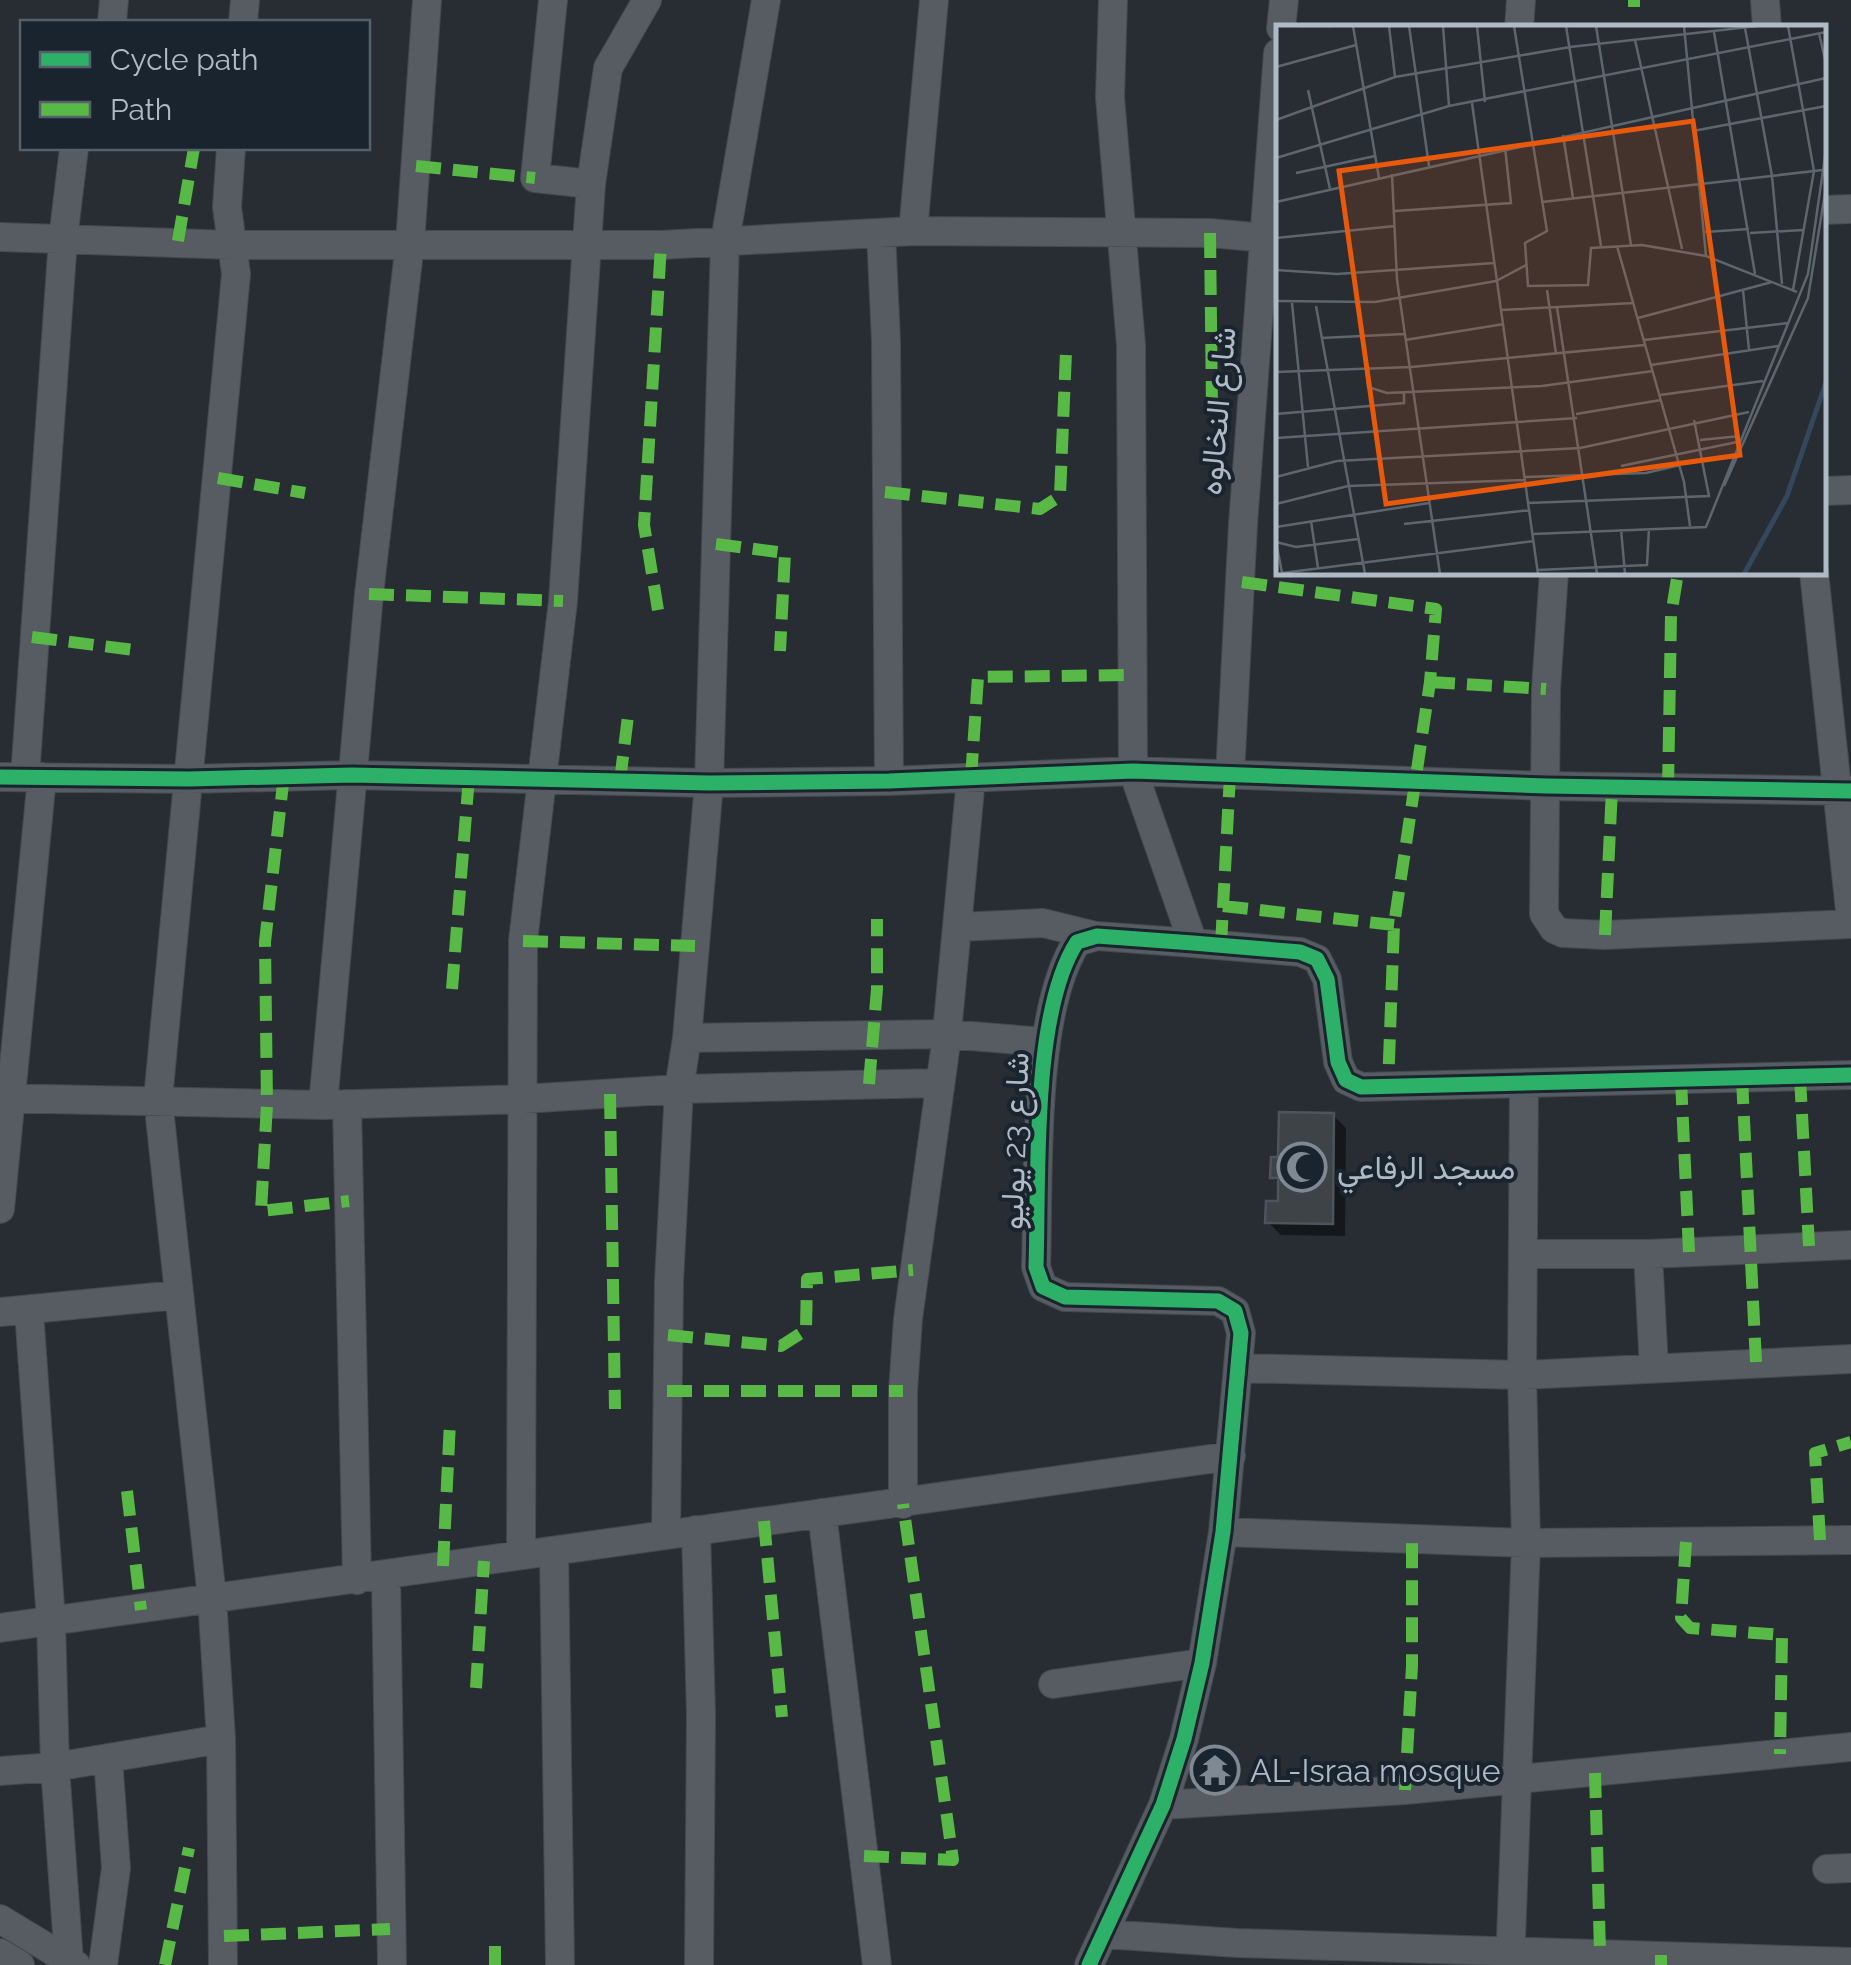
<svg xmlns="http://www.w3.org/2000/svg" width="1851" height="1965" viewBox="0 0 1851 1965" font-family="Raleway,Vazirmatn,sans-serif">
<rect width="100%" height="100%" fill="#272d33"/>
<path fill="#0007" d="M1333,1115L1346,1128L1345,1236L1281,1235L1268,1222L1280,1203V1185L1273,1177L1281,1159Z"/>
<path fill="#3e4348" stroke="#4e545c" stroke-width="2.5" d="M1279,1112L1334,1113L1333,1224L1265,1223L1266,1201H1278V1178H1270L1271,1157H1278Z"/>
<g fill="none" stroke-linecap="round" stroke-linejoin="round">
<g stroke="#44494e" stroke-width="30">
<path id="minor" d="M553,0L535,178L591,184
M1113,0L1110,97L1131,345L1133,771L1193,943
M1765,0L1767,28
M112,22L114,0
M243,22L245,0
M1281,28L1284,0
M1519,28L1521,0
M1824,210L1851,209
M913,231L934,0
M881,233L886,341L889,781
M0,237L233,245H661L913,231L1210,233L1278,239
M1824,491L1851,490
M1554,572L1546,689L1544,914L1554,929L1563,933L1605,935L1851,924
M1814,572L1851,920
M1230,775L1243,524L1278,53
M0,777L189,779L352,775L709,783L889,781L1133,771L1546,786L1851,791
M25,777L63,239L74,148
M958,927L1043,923L1096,936
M687,1038L947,1034L1044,1042
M0,1098L323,1105L523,1099L679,1089L940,1083
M347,1104L357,1580
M323,1105L369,594L410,243L427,0
M0,1209L42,777
M1524,1254H1648L1851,1245
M1648,1254L1654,1368
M29,1311L51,1621L55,1767L69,1961
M0,1312L177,1295
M1240,1368L1522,1375L1851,1359
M903,1504V1391L908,1319L946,1043L971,778
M822,1513L877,1965
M696,1530L701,1715L699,1965
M1223,1532L1526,1543L1851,1540
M666,1534L669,1282L679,1089L687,1038L709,783L725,241L766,0
M554,1551L560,1965
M521,1555L523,941L563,601L591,184L608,68L647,0
M386,1575L392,1965
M0,1628L1231,1456
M1053,1684L1202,1663
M0,1771L55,1767L221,1739
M1163,1805L1405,1790L1851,1747
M1827,1869L1851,1868
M0,1919L76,1965
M1105,1934L1237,1943L1851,1962
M0,1953L20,1965
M103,1965L116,1868L108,1758
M223,1965L221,1739L212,1598L158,1099L236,274L227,207L231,148
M1089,1965L1163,1805L1184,1739L1202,1663L1223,1532L1241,1333L1235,1311L1218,1301L1065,1297L1043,1287L1036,1267C1039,1180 1031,1013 1077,942L1097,936L1193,943L1300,952L1317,959L1327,979L1338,1062L1346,1080L1361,1087L1851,1075
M1510,1965L1526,1543L1522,1375L1524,1083"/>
</g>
<use href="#minor" stroke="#565c62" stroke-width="28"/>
<path stroke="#58b947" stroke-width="12" stroke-dasharray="25 12" stroke-linecap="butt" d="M1634,0V7
M416,166L535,178
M1210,233L1212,409
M178,241L194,148
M218,478L305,493
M885,492L1040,509L1060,496L1066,352
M716,544L785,553L780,651
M1242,582L1436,609L1430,682L1394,925L1388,1087
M369,594L563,601
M658,610L644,525L661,245
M32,637L142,651
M1430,682L1546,689
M284,775L265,942L267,1104L261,1211L349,1201
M971,778L978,677L1130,675
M620,781L628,716
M1668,789L1671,616L1678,572
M1223,906L1394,925
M1605,935L1612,788
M523,941L695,946
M1221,945L1230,775
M452,989L469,777
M1800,1077L1809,1246
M1742,1079L1756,1362
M1681,1080L1689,1252
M869,1084L877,989V919
M610,1094L615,1409
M668,1335L781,1346L806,1330L807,1279L913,1270
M667,1391H903
M127,1491L141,1610
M764,1521L782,1717
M1820,1540L1815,1453L1851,1442
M1686,1542L1681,1618L1690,1628L1782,1635L1780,1754
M443,1566L450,1422
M476,1688L484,1561
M1595,1773L1600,1952
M1405,1790L1412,1666V1540
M864,1856L953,1860L903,1504
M224,1936L390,1929
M495,1946V1965
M1661,1955V1965
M165,1965L189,1848"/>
<g stroke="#1a242e" stroke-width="21">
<path id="cycleway" d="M0,777L189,779L352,775L709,783L889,781L1133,771L1546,786L1851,791
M1089,1965L1163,1805L1184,1739L1202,1663L1223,1532L1241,1333L1235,1311L1218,1301L1065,1297L1043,1287L1036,1267C1039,1180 1031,1013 1077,942L1097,936L1193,943L1300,952L1317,959L1327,979L1338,1062L1346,1080L1361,1087L1851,1075"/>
</g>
<use href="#cycleway" stroke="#2db169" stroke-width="15"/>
</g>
<defs>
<g id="mosque-ring" transform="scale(2.5)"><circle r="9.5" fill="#1a242e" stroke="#7f8993" stroke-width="1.5"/><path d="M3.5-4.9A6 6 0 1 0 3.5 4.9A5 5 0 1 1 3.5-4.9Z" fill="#7f8993"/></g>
<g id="temple-ring" transform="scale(2.5)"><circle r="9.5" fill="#1a242e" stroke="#7f8993" stroke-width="1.5"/><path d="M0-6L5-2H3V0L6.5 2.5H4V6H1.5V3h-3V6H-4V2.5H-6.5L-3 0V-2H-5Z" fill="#7f8993"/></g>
</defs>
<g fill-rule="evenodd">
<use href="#mosque-ring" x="1302" y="1167"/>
<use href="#temple-ring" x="1215" y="1770"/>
</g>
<g text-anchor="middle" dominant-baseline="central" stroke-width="8" stroke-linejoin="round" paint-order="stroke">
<g font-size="32" fill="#afbac6" stroke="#1a242e">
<text transform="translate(1217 411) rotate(-85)">شارع النخالوه</text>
<text transform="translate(1014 1141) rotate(-88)">شارع 23 يوليو</text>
</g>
<g font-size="32" fill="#afbac6" stroke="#1a242e" text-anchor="start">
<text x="1337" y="1167">مسجد الرفاعي</text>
<text x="1250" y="1770">AL-Israa mosque</text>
</g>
</g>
<g transform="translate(1276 25)">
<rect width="550" height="550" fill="#272d33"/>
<path fill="none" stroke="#33485d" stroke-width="5" d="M468,549L511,471L550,357"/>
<path fill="none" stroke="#5d656e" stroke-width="2.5" d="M22,1H56M77,1L103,153M113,1L119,52M133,1L153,141M167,1L173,81M201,1L209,77M238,1L271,206L249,218L252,261L312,260L315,223L366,220L430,231L521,267M290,1L325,221M320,1L355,220M408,1L430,231M512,1L538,146L517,265M469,3L496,151L506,259M438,7L479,249M543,8L550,39M359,15L406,224M0,42L80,20M32,65L54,164M196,78L262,549M0,95L119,52L294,22L482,1M417,106L550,81M287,110L297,173M0,133L173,81L550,7M20,148L99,131M116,149L121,255L164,549M0,177L550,53M266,177L547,145M119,186L235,178L229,122M429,207L473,204M474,208L527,205M0,213L119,201M341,221L408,457L414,501M0,245L61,249L218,238M271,265L280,329M467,265L473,325M0,276L99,277L220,256L250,240M16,278L32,442M40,281L89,549M281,282L321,549M225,285L358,278M362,293L496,257M45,313L128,309M129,315L228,299M368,315L512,298M375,340L502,321M90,341L92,362L111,368L266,361L377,346M0,347L135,342L369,320M384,370L487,356M0,389L128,378V368M300,389L385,375M0,413L301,393M424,415L464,411M345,441L461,417M0,452L61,436L304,423L473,387M249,452L370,448L404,440M448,461L532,273L550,162M252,478L433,471L418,395M0,479L72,461L249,455M35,496L42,543M128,499L254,485M0,502L153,478M345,504L349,549M257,509L430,502L532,249L550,125M0,516L6,548M0,517L20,522L82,514M262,545L371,540L373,503M6,548L258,516"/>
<path fill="#e8590c" fill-opacity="0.15" stroke="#e8590c" stroke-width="5" d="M417,96L464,430L110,479L63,146Z"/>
<rect width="550" height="550" fill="none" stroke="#afbac6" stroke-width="5"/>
</g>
<rect x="20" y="20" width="350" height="130" fill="#1a242e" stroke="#56606b" stroke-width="2.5"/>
<rect x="40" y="52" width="50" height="15" fill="#2db169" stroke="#56606b" stroke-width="2.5"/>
<text x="110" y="70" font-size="30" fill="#afbac6">Cycle path</text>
<rect x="40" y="102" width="50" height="15" fill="#58b947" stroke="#56606b" stroke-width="2.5"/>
<text x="110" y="120" font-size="30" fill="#afbac6">Path</text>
</svg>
